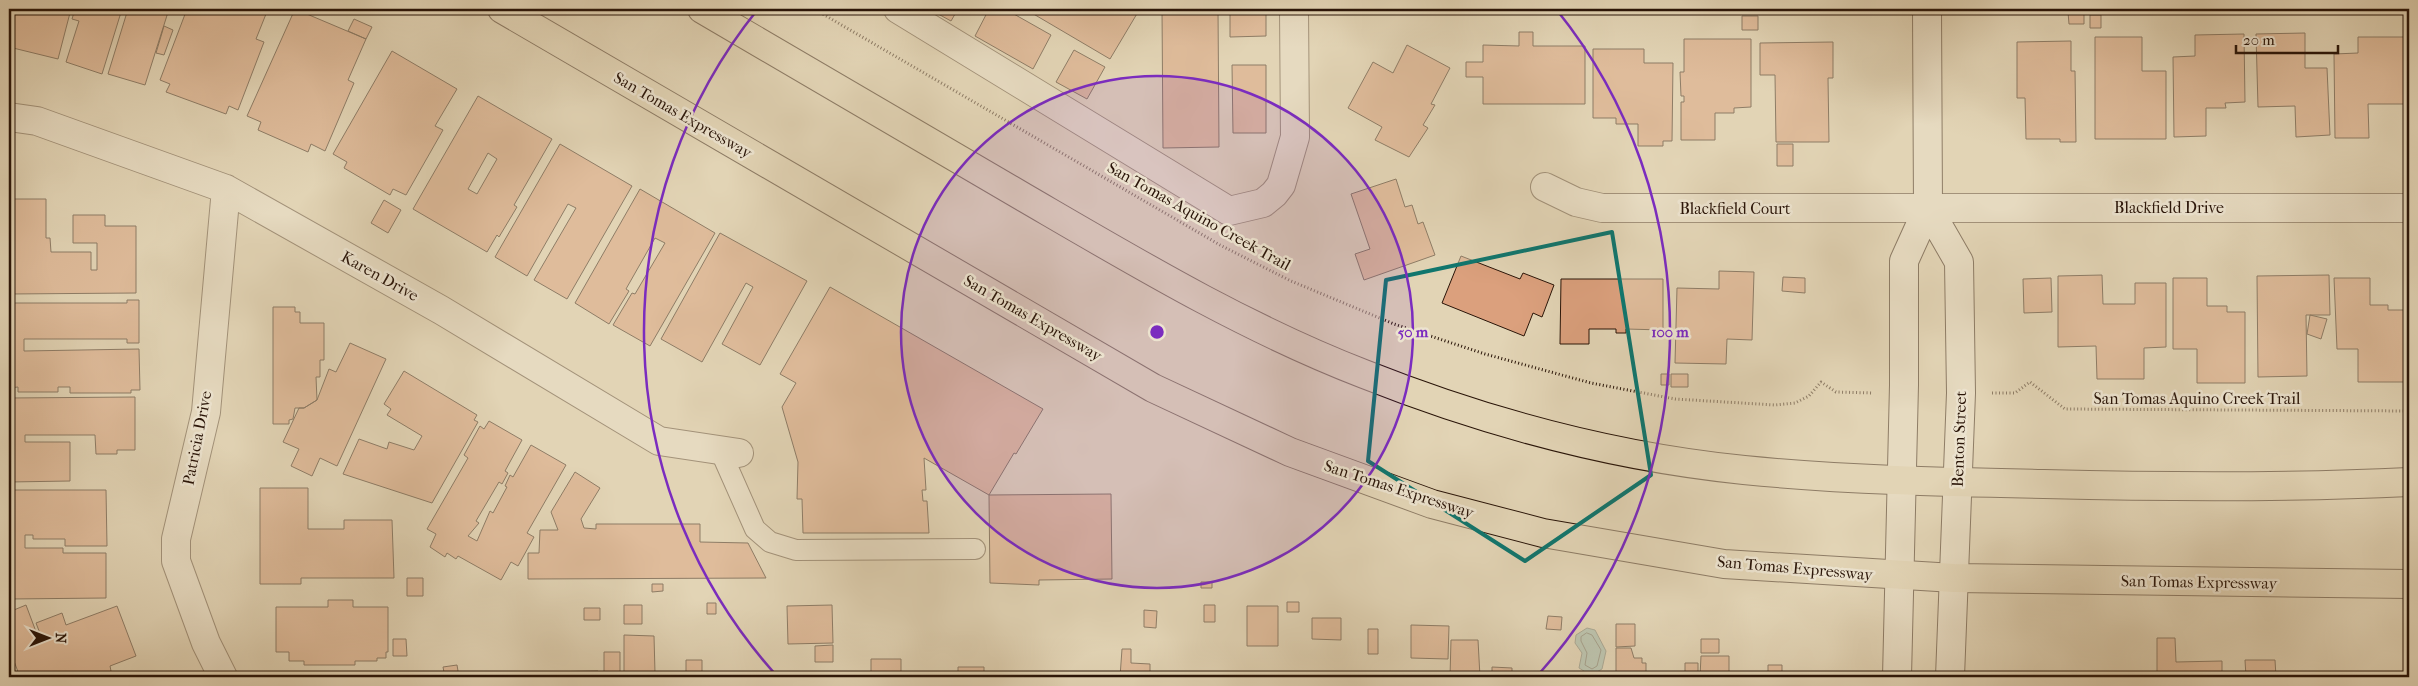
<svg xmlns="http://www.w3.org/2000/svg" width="2418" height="686" viewBox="0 0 2418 686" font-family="'IM FELL French Canon',serif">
<rect width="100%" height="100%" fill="#e2d4b5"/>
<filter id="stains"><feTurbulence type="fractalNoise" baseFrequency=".004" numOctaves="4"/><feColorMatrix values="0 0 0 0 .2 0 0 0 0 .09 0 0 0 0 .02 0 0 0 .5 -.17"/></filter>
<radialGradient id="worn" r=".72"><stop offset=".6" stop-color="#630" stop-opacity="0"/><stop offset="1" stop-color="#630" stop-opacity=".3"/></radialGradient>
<path fill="#95b8b0" stroke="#6a766d" d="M1587,628L1595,630L1606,651L1602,669L1593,674H1582L1584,671L1579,668L1582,653L1575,643L1576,635Z"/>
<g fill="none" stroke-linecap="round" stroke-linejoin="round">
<path stroke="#5f665c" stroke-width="1" d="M1587,633L1592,635L1601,650L1597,666L1592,669L1585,665L1587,653L1581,641V637Z"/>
</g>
<path fill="#dba07d" stroke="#291408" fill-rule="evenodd" d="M9,9H71L58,59L9,47Z
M75,9H122L102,74L66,62L79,21L72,19Z
M128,9H169L145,85L108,74Z
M187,9H268L256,39L264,42L238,110L229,106L226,114L166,92L170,84L160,80Z
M295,9L366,39L348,80L354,83L325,151L311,144L308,152L258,130L261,122L247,116Z
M929,9H958L951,21Z
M989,9H1005L1051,35L1033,69L975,36Z
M1025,9H1132L1138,12L1110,59Z
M1162,9H1218L1219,147L1163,148Z
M1230,9H1266V36L1230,37Z
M1758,9H1787V14H1758Z
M2068,12H2084V24H2069Z
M2090,15H2101V28H2090Z
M1742,16H1758V30H1742Z
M354,19L372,27L366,39L348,31Z
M164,26L173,30L164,55L156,53Z
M1519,32H1533V46H1585V104H1483V77H1466V62H1483V45L1519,46Z
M2305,33V68H2327L2330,135L2296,137L2295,106L2258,107L2256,34Z
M2244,34L2245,102L2225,103L2226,108H2206V136L2174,137L2173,57L2195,56V35Z
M2095,37H2142V71H2166V139H2095Z
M2358,37H2409V67H2405L2406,104H2368L2369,138H2335L2334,54L2358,53Z
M1684,39H1751V107L1734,108V113H1715V140H1681V102H1684V96H1681L1680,72H1684Z
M2071,41V71H2075L2076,142H2060V139H2026L2025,98H2017V42Z
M1833,42V78H1828L1829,142H1776L1775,75H1760V43Z
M1407,45L1450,68L1431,104L1435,105L1423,125L1428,128L1409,157L1375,140L1382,127L1348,108L1373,62L1393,73Z
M1593,49H1644V63H1673L1672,141H1663V146H1638V124H1616V118H1593Z
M1074,50L1105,67L1087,99L1056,82Z
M392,51L457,89L435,126L443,130L406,195L393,189L390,195L344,168L347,162L333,154Z
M1232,65H1266V133H1233Z
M478,96L552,139L514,205L517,207L499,237L497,235L487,252L413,209ZM488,153L497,159L477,194L468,189Z
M560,144L632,186L567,299L534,280L576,208L568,204L527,276L495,257Z
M1777,144H1793V166H1777Z
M1396,179L1405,207L1412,205L1418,224L1423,222L1435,255L1364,280L1355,254L1370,249L1351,194Z
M640,189L715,233L650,346L613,325L632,293L635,294L665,243L655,238L626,289L629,291L609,324L575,303Z
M9,199H46V238H50L51,252H91V270H97V243H73V215H105V226H136V293L9,294Z
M384,200L401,210L388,233L371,223Z
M720,233L807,281L760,365L722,344L753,287L746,283L702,362L661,339Z
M1461,256L1520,279L1523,273L1554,285L1542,317L1533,313L1524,336L1442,303Z
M1719,271L1754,272L1752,340L1727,339L1726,364L1675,363L1677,288L1719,289Z
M2102,275L2103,304H2135V283H2166V347L2144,348V379H2097L2096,346L2058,347V276Z
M2329,275L2330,315H2306L2307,376L2258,377L2257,276Z
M1783,277L1805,278V293L1782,291Z
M2051,278L2052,312L2024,313L2023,279Z
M2173,278H2207V306H2227V312H2245V383H2197V349H2173Z
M2334,278H2370V305H2388V310H2408V382H2358V349H2337Z
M1561,279H1663V330L1626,329V333H1616V329H1589V344H1560Z
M830,287L1043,409L1016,454L1014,453L989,495L924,458L926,490H922L923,501H927L929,533H803L802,499H797L798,462L782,407L796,383L780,374Z
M127,300H139V343H127V339H24V351L139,349L140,390H131V393H70V387H58V392H18V387L9,388V303H127Z
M273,307H295V312H300V323H324V360H320V377H316L317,400L304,408H295L293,419L289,420V424H273Z
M2310,315L2327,319L2321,339L2307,334Z
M350,343L386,359L337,466L320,458L312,476L291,466L299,449L283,442L299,408H304L317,400L329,369L336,372Z
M404,371L477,415L474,420L478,422L432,503L343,474L359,439L387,449L389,442L414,450L422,436L387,415L391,409L384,404Z
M1661,374H1669V385H1661Z
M1671,374H1688V387H1671Z
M135,397V450H117V454H96L95,435H25V442H70V481L9,482V398Z
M489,421L522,440L505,471L508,473L502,484L499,482L476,521L479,523L468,536L477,541L490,511L493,513L507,487L505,486L510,475L513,477L531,445L566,465L527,533L534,537L518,566L511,562L501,580L458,556L456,559L447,553L445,557L430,547L436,534L427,529L468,458L464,455L480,426L484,429Z
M575,472L600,488L581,519L584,528L596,529V524H700V542L748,543L766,578L528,579V553H539L540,530H558L551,512Z
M260,488H308V529H344V520H392L394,578H301V584H260Z
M9,490H106L107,546H65V539H33V535H25V548H63V553H106V598L9,599Z
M1111,494L1112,579L1039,580V585L990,583L989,495Z
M407,578H423V596H407Z
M1201,582H1212V588H1201Z
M652,584H663V591L652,592Z
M328,600H353V607H388V652H386V658H377V661H355V665H304V661H289V652H276V607H328Z
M1287,602H1299V612H1287Z
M707,603H716V614H707Z
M26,605L38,637L41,636L36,623L62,613L66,625L117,606L136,656L110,666L111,671L93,677H20L9,648V612Z
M624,605H642V624H624Z
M832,605L833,643L788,644L787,606Z
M1204,605H1215V622H1204Z
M1247,606H1278V646H1247Z
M584,608H600V620H584Z
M1144,610L1157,611L1156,628L1144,627Z
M1548,616L1562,617L1561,630L1546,629Z
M1312,618H1341V640L1312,639Z
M1616,624H1635V646L1616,647Z
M1411,625L1449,626L1448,659L1411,658Z
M1368,629H1378V654H1368Z
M624,635L654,636L655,673H652V677H624Z
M2157,638H2175L2176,662L2222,661V677H2157Z
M393,639H406L407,656H393Z
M1701,639H1719V653H1701Z
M1451,640H1478L1480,677H1450Z
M833,645V662H815V646Z
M1616,648H1631L1634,658H1642V663H1646V677H1616Z
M1122,649H1131V663L1150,664V677H1120Z
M604,652H620V677H604Z
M1701,656H1729V677H1700Z
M871,659H901V677H871Z
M686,660H702V677H686Z
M2245,660H2275L2276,677H2246Z
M1685,663H1698V674L1685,675Z
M457,665L459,677H445L443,667Z
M1768,665H1782V677H1768Z
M958,667H984V677H958Z
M1492,667L1512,668V677H1492Z
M598,671V677H541V672Z"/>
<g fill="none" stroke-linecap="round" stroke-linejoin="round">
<g stroke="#574433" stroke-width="22">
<path id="lane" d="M720,450L755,529L770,542L796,550L975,549"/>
</g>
<g stroke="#574433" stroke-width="30">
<path id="street" d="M898,9L1229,211L1263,203L1274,194L1281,185L1295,137L1294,9
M9,117L37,121L226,189L441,310L659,441L739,453
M1545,187L1576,202L1602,208H2409
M223,677L206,643L176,561V539L206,412L226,189"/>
</g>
<g stroke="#291408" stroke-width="30">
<path id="secondary" d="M1928,208L1959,262L1961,393L1950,677
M1897,677L1904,385V261L1928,208L1927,9"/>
</g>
<g stroke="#291408" stroke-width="30">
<path id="highway" d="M502,9L1153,388L1290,452L1432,504L1543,533L1724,564L1954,578L2409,584
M702,9C809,72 917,134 1025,198C1135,262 1245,328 1364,374C1485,422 1614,457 1744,470C1844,480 1944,482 2044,484C2166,487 2288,488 2409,482"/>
</g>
<path stroke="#291408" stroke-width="3" stroke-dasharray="1 2.5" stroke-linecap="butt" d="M814,9L1220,245L1291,281L1394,324L1485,354L1591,383L1675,399L1775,405L1795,403L1809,396L1821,382L1836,392L1873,393
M1992,393H2015L2030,382L2065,409L2409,411"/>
<use href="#lane" stroke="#ece3cf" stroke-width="20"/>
<use href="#street" stroke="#ece3cf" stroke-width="28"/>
<use href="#secondary" stroke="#ece3cf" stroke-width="28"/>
<use href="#highway" stroke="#e2d4b5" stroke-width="28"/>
</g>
<path d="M0 0H2418V686H0ZM1612,232L1651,475L1525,561L1368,461L1386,280Z" fill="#e2d4b5" fill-opacity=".55" fill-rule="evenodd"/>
<path fill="none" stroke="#0f766e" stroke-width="4" stroke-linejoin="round" d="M1612,232L1651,475L1525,561L1368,461L1386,280Z"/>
<circle cx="1157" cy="332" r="256" fill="#7b2cbf" fill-opacity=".12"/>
<g fill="none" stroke="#7b2cbf" stroke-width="2.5">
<circle cx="1157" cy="332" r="256"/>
<path d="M776 675A513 513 0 0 1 758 9M1556 9A513 513 0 0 1 1538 675"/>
</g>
<g text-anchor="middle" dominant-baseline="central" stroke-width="5" stroke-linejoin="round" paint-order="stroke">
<g font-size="16" fill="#291408" stroke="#ece3cf">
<text transform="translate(683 115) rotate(30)">San Tomas Expressway</text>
<text x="2169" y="207">Blackfield Drive</text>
<text x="1735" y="208">Blackfield Court</text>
<text transform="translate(1199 216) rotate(29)">San Tomas Aquino Creek Trail</text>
<text transform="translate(380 276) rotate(29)">Karen Drive</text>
<text transform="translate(1033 318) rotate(30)">San Tomas Expressway</text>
<text x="2197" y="398">San Tomas Aquino Creek Trail</text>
<text transform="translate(197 438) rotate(-79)">Patricia Drive</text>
<text transform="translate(1959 439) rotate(-88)">Benton Street</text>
<text transform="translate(1399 489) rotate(18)">San Tomas Expressway</text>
<text transform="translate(1795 568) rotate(5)">San Tomas Expressway</text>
<text transform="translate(2199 582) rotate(1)">San Tomas Expressway</text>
</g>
</g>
<circle cx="1157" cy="332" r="8" fill="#7b2cbf" stroke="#ece3cf" stroke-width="2.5"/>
<g font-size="15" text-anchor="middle" font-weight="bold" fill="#7b2cbf" stroke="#ece3cf" stroke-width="5" stroke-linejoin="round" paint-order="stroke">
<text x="1413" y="337">50 m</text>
<text x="1670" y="337">100 m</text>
</g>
<rect width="2418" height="686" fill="none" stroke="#e2d4b5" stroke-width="30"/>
<rect x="10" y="10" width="2398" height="666" fill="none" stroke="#291408" stroke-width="2.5"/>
<rect x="15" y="15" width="2388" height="656" fill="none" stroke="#291408"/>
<g transform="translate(48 638) rotate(90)" stroke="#ece3cf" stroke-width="4" paint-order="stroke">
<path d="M0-4L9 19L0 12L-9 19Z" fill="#291408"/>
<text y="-8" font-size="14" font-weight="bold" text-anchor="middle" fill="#291408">N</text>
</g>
<path d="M2236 45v8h102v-8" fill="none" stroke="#291408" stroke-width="2.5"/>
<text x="2243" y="45" font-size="15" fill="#291408" stroke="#ece3cf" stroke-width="4" paint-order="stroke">20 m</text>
<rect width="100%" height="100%" filter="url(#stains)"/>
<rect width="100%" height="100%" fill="url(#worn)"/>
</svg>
